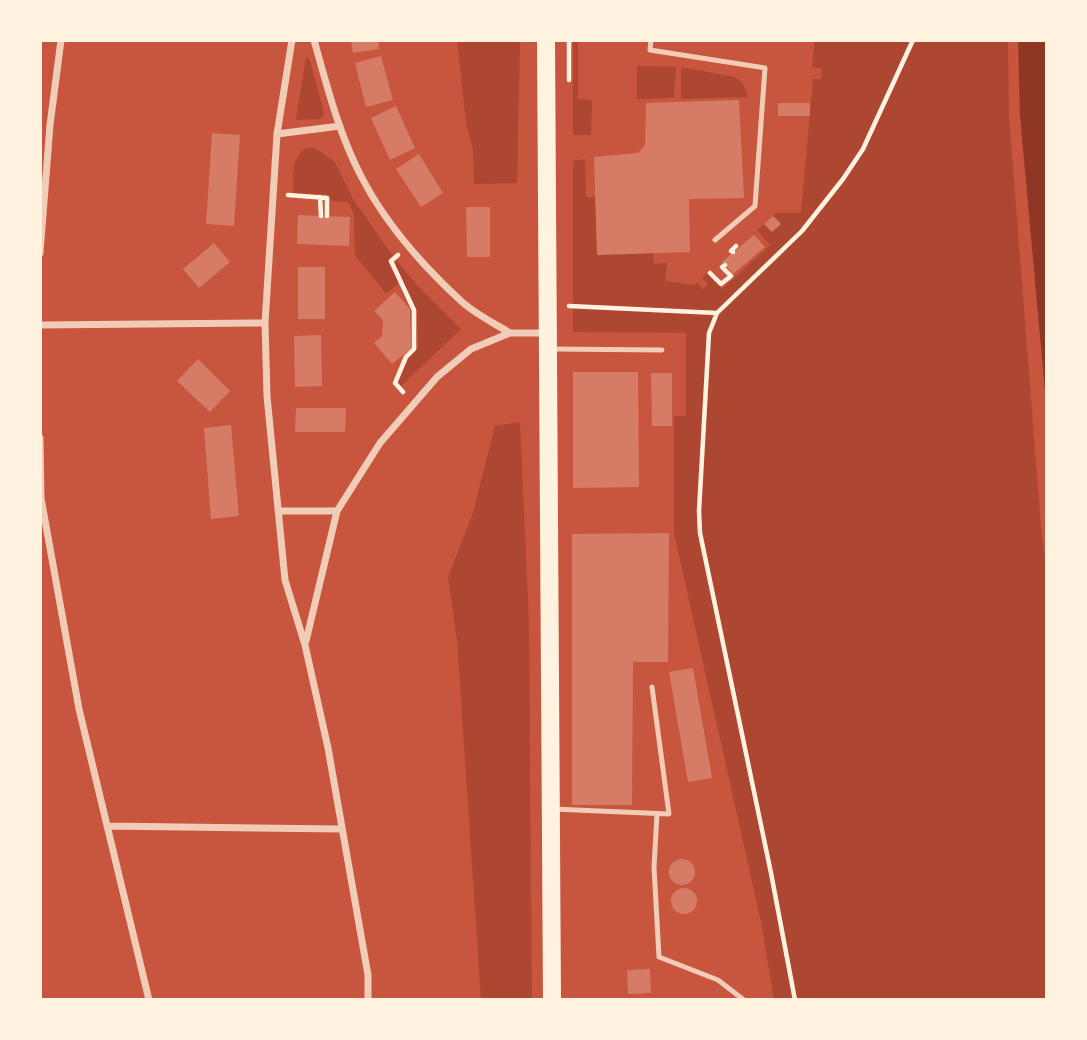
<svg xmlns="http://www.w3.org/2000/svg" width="1087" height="1040" viewBox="0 0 1087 1040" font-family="'Times New Roman',serif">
<rect width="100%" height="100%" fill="#c8553d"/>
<path fill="#ae4732" d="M457,40H520L517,183L474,184L473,150L466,123Z
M573,40H578V99L592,100L591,135H573Z
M815,40H1008L1009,116L1041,527L1047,573V1000H774L761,922L674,533V416H686V333L573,332V161L585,159L586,197H595L598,255L653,253L654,264L667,263L665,281L694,285L697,283L703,289L708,284L702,278L707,273L722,289L770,245L757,230L764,224L772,232L780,225L773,216L775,213H801L813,79H821L822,69L812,67Z
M306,57L309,59L311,64L324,113L320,119L296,120Z
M637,66L676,67L674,98L637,99Z
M681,67L735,77L743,84L748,97L681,99Z
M306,148H315L334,161L353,199L393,256L388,261L399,283L386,294L355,255L354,214L348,202L331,201L330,195L293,193C294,176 290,159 306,148Z
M397,261L416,284L461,329L401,386L398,382L408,358L418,348L417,311L395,263Z
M520,422L529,624L532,1000H481L457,641L448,577L472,516L495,426Z"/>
<path fill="#8f3625" d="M1018,40H1047V414L1020,115Z"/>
<path fill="#d67c66" d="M351,40H378L379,49L353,53Z
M381,56L393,100L366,107L355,63Z
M739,100L744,198L689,199L690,252L597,255L594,157L638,153L645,145L646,103Z
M778,103H810V116H778Z
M396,106L415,148L390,160L371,118Z
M212,133L240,135L234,226L206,224Z
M419,154L443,193L421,207L396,169Z
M466,207H490V257H467Z
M298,215L350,217L349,246L297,244Z
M773,216L781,224L772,232L764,224Z
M754,235L765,247L733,274L722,262Z
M214,243L230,262L199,288L183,269Z
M298,267H325V319H298Z
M395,292L410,309L411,349L392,364L374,343L382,336L383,320L374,311Z
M321,335L322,386L295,387L294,336Z
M198,359L230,391L210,412L177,381Z
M573,372H638L639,487L573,488Z
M651,373H672V426H652Z
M296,408H346L345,432H295Z
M231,425L239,516L211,519L204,428Z
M669,533L668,662H633L632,805H572V534Z
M693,668L712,778L688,782L669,672Z
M669 872a13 13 0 1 1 26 0a13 13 0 1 1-26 0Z
M671 901a13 13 0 1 1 26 0a13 13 0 1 1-26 0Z
M650,969L651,993L628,994L627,970Z"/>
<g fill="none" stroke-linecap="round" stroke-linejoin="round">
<path stroke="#fff3e0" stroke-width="4.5" d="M569,80V40
M288,195L327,198V216
M320,197L321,216
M733,252L731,251L736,246
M398,255L391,261L414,310V349L406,357L395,383L403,392
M710,273L721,284L731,276L722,267L725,265
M569,306L717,313
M795,1000L771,873L700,533L699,511L709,333L717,313L802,231L843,179L863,149L913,40"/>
<path stroke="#f1ccb7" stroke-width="5" d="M651,40L650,50L765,68L755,206L715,240
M551,349L662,350
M553,809L669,814L652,687
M657,814L654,867L659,957L718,980L744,1000"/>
<path stroke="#f1ccb7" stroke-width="7" d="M292,40L277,134L265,323L267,396L285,580L305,645L328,748L368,975V1000
M314,40C327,86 339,134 361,176C385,223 423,266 461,301C475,314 494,323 510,333
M277,134L340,126
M40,253L50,125L61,40
M40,325L265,323
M40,438L41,498L79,709L149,1000
M278,511H337
M306,641L337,511L380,443L437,377L471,349L510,333H547
M107,826L342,829"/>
<path stroke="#fff3e0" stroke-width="18" d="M546,40L552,1000"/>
</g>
<rect width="1087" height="1040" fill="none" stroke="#fff3e0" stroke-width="84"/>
</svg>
